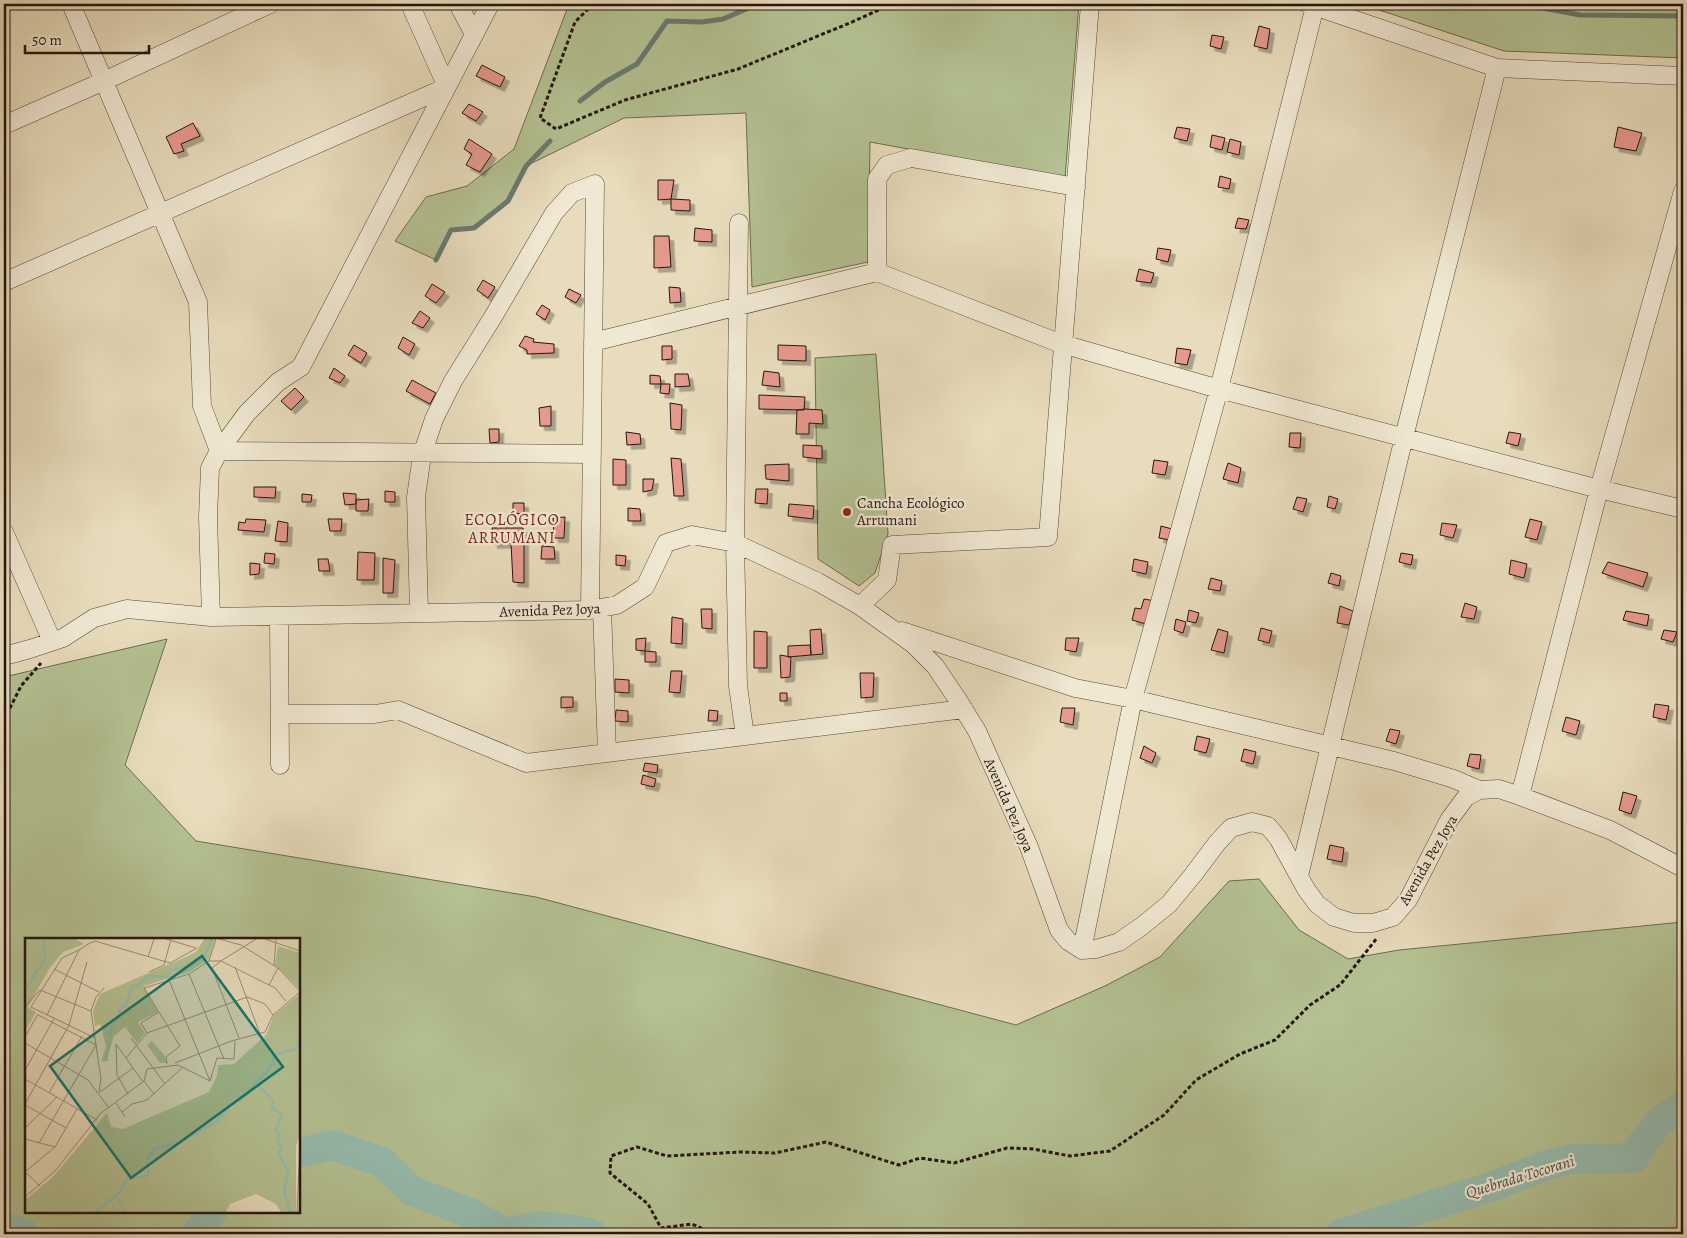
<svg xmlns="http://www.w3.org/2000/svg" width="1687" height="1238" viewBox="0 0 1687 1238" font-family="Alegreya,serif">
<defs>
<filter id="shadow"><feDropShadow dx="4.5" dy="4.5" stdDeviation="0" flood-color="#0004"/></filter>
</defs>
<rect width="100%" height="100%" fill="#e8dcbc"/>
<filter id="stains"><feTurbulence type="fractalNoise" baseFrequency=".004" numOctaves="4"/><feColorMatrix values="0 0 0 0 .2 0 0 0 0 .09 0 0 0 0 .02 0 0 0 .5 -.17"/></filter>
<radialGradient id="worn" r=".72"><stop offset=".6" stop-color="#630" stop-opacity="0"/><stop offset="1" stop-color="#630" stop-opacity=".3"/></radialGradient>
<path fill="#b4c192" stroke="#6c6c50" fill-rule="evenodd" d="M569,4H1079L1065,178L870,142L868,262L752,287L746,113L624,118L526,166L508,201L493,214L474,228L451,231L436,260L395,241L426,197L467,186L514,149Z
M1361,4H1683V58L1504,51Z
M876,354L888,534L875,573L859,586L818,559L815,358Z
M167,639L125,765L196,841L536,897L1016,1025L1105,986L1160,957L1229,881L1259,879L1299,930L1348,959L1399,950L1683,922V1234H4V677ZM299,939V1212H26V939Z"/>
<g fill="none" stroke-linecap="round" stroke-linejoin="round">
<path stroke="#697a6f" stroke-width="5" d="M1522,4L1580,15L1683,16
M580,101L605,82L637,64L667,21L702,22L723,19L758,4
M436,260L451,230L474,228L508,201L526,166L550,141
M1405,1214L1406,1234"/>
<path stroke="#97bcaf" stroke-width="30" d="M299,1153L332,1145L382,1162L412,1191L470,1213L505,1233L540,1226L580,1231L592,1234
M4,1227L25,1234
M196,1234L212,1212
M1340,1234L1490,1187L1545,1166L1570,1159L1634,1158L1642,1144L1660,1121L1683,1106"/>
</g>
<path fill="#e6998d" stroke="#24160f" filter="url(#shadow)" d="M1259,26L1270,29L1267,49L1254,46Z
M1212,35L1224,37L1221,49L1210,46Z
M482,65L505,77L500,87L476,76Z
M469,104L483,112L476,121L462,113Z
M193,123L200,136L181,144L184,151L174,154L166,137Z
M1177,127L1190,129L1187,141L1174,138Z
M1618,127L1642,133L1636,151L1614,147Z
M1212,135L1225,138L1222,150L1210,147Z
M469,139L492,154L480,172L466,165L472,154L464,149Z
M1230,139L1241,142L1239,155L1227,152Z
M1220,176L1231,179L1229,189L1218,187Z
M658,180H674L671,199L658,200Z
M671,199L690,200V211L671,210Z
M1238,218L1249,220L1246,229L1235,228Z
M695,228L712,230V242L694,241Z
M654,236H669L671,267L654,268Z
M1158,248L1171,250L1168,262L1156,259Z
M1139,269L1154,273L1151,283L1136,281Z
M483,280L495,287L488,298L477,290Z
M432,284L445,292L436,303L425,296Z
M669,287L680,288L681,302L670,303Z
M569,289L581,295L576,303L565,297Z
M542,305L550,310L545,320L536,314Z
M420,311L430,318L423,328L412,323Z
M525,336L534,339L533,342L554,344V353L527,354V350L519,346Z
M403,337L415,344L409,355L398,348Z
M354,345L367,353L361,363L348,355Z
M778,345L806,346V361L778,360Z
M662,346H672V359L662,360Z
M1177,348L1191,350L1187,365L1175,363Z
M334,368L345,376L340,383L329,378Z
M764,371L779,373L780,387L762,385Z
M675,374H688L690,386L675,387Z
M650,375L660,376L661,384H650Z
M412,380L436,393L430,404L406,391Z
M661,384H670L669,394L660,393Z
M295,388L304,397L291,410L281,401Z
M759,395L805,397L804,410L759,409Z
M670,403L682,405L681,430L671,429Z
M551,406V426H540L539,408Z
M805,409L822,410L823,424L809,423V434H796L797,410Z
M489,429H499V442L490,443Z
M626,432L640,434L641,444L627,445Z
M1509,432L1521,434L1518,446L1506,443Z
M1290,433H1301L1300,448L1289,447Z
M803,445L822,446V459L803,457Z
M671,458L681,459L684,496H674Z
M613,459L626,460V485H613Z
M1154,460L1168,462L1165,475L1152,473Z
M1228,463L1241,468L1238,483L1223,479Z
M789,464V481L766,479L765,465Z
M643,479H654L652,490L643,492Z
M254,487H276L275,498L254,497Z
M756,489H768L767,504L755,503Z
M385,491L395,492V502H385Z
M343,493L356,494V504L345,505Z
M302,494L312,495L311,502H302Z
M1329,496L1338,499L1335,509L1327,507Z
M1297,497L1307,499L1303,512L1293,509Z
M369,499L368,511H356V500Z
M513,503H524V514L513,513Z
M789,504L814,506L813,519L788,516Z
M628,508L640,509L641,521H628Z
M565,517L564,538H554L553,518Z
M246,519L266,520L264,532L238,530L239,522L245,523Z
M328,519H342L341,531H330Z
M1530,519L1542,522L1537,540L1525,537Z
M278,521L288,523L287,542L275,541Z
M1442,523L1457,525L1453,538L1440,535Z
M1161,526L1172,529L1170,540L1159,538Z
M492,528H523L524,543L493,544Z
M511,543H524V583L513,582Z
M542,546L554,547L555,559H541Z
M358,552L375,553L374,580H357Z
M265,553L275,554L274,564L264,563Z
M1401,553L1413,555L1411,565L1399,562Z
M616,555L626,556L625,566L616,565Z
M383,558L395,560L393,593H383Z
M318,559H328L330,571H319Z
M1134,559L1148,562L1146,574L1132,571Z
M1511,560L1527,564L1524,578L1509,574Z
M1608,562L1648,573L1643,587L1602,573Z
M250,563L260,564L259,574L250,575Z
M1331,573L1341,576L1339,586L1328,583Z
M1211,578L1222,581L1220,591L1208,589Z
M1144,599L1155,601L1153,614L1148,612L1146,624L1132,620L1135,608L1141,609Z
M1465,603L1477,607L1474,619L1461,617Z
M1340,606L1353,611L1349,625L1337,623Z
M701,609H712V629L702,628Z
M1189,610L1199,613L1196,623L1187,621Z
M1626,611L1649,615L1647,626L1623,620Z
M672,617L683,619L682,644L671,643Z
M1176,619L1186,622L1183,633L1174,630Z
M1261,628L1272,631L1269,643L1258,640Z
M821,629L823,654L811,655L810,630Z
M1218,629L1228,632L1224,653L1211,650Z
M1664,630L1677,632L1673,642L1661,639Z
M754,631L767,632V668H754Z
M646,638L645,651L636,650V639Z
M1066,638H1079L1076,652L1065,650Z
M810,645L811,655L788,657V646Z
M645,651L656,652V662H645Z
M780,655L791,657L790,677L781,678Z
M671,671H682L680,693L669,692Z
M860,673H874L873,697L861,698Z
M615,679L629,680V693L615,692Z
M780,693H787V701H780Z
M561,697H573V707L561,708Z
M1655,704L1669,706L1666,720L1653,717Z
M1062,708H1075L1073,725L1060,722Z
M616,710L628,711V722L615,721Z
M709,710L718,711L717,721H708Z
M1566,717L1580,721L1576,735L1562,731Z
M1390,729L1400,731L1396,744L1386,741Z
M1197,736L1210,739L1206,753L1194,750Z
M1144,746L1156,753L1152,763L1140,758Z
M1244,749L1256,752L1253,764L1241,761Z
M1470,754L1481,755L1479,769L1467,766Z
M645,763L658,765L657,773L643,771Z
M643,775L656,779L654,787L641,784Z
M1623,792L1637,796L1631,814L1619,810Z
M1330,845L1344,848L1342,862L1327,859Z"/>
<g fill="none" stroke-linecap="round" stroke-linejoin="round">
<g stroke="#55483a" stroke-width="19">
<path id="minor" d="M71,4L198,302L202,406L219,451
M458,4L474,34
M1308,4L1497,68L1683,76
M4,125L104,81L270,4
M739,223L735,543L738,686L745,736
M877,272V179L887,165L911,158L1076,187
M4,282L447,87L410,4
M593,342L877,272L1059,343L1219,389L1599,489L1683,509
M219,451L592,454
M4,532L52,641
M860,606L887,580L892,545L1048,537L1090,4
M602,608L607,753
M419,613L416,497L422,455L434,419L453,381L493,317L554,213L572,193L595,184L590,610
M279,616L280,765
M211,617L208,517L210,468L219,451L247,413L278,382L301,367L490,4
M902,631L1075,688L1133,699L1394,761L1454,779L1479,790
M4,656L30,649L63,638L94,618L127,609L211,617L590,610L617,605L645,587L666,543L692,535L735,543L818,582L860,606L913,644L935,666L958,700L977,731L1029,847L1059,930L1068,941L1082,950L1096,949L1119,942L1142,926L1169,904L1193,875L1217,843L1231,828L1252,822L1268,826L1278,838L1306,889L1317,904L1334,917L1354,923H1373L1393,917L1408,900L1449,820L1466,797L1479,790L1499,789L1520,796L1610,830L1683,868
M280,714H375L398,710L526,763L964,709
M1520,796L1599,489L1683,191
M1299,876L1404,437L1497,68
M1082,950L1133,699L1219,389L1315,6"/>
</g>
<path stroke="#24160f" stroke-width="3" stroke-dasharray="4 2.5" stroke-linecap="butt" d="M593,4L575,22L540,118L556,129L625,100L738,69L852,22L892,4
M4,720L21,686L41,663
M714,1234L692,1224L661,1228L648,1204L610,1173L611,1156L637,1147L667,1156L740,1152L775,1153L826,1142L899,1165L920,1158L954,1163L1007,1148L1033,1149L1070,1156L1110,1151L1164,1115L1196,1080L1240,1054L1275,1040L1310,1005L1340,985L1377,938"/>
<use href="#minor" stroke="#f0e8d3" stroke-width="18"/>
</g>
<circle fill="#8f2418" stroke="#f0e8d3" stroke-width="2" cx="847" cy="512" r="5"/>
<g text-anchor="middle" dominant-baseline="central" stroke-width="4.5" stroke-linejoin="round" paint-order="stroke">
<g font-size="15" fill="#24160f" stroke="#f0e8d3" text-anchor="start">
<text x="857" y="503">Cancha Ecológico<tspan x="857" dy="17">Arrumani</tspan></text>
</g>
<g font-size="15" fill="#24160f" stroke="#f0e8d3">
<text transform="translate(550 610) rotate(-2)">Avenida Pez Joya</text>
<text transform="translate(1009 805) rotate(66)">Avenida Pez Joya</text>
<text transform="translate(1428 860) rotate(-60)">Avenida Pez Joya</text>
</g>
<g font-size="16" letter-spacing="1" fill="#7a1f14" stroke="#f0e8d3">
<text x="512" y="520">ECOLÓGICO<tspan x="512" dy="18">ARRUMANI</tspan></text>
</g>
<g font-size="16" font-style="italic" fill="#4c5047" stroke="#f0e8d3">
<text transform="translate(1520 1177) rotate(-17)">Quebrada Tocorani</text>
</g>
</g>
<g transform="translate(25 938)">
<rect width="275" height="275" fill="#e8dcbc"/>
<path d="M0,1H50L59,6L38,14L24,31L3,69L11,74L0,93ZM179,1H190L184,21L164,34L119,48L133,74L113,84L120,95L112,105L100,89L89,98L81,123L76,124L81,108L75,86L70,88L68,73L75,56L163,18L171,14ZM253,8L275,15V51L250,27ZM275,56V196L271,208V274H256L251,266L231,256L205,266L201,274H0V262L28,239L82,175L86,189L98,191L184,154L192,138L193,127L209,126L241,97L249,77ZM127,103L140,118L141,125H135L122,107Z" fill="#b4c192"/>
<path fill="none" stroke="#97bcaf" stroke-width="2.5" d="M0,51L20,22L19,1M84,99L87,86L94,78L95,70L100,68L108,48H113L122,38L141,39L147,32L168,26L180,17L187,1M81,123L84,105M231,145L248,163L247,170L257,177L251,192L255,198L252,204L257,209L253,214L263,233L259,254L265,274M91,258L100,274M71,274L94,255L102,241L123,238V220L130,210L151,206L191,184L206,167L223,156L248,125L249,117L271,111L275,99"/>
<path fill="none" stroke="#9a8d77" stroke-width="1" d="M141,1L171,10M194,1L216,7L253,30L275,53M231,1L196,23L250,50L261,63M240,1L275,13M54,12L37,20L6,69L70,100M123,19L129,1M184,23L191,1M196,23L187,30L214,100M249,28L251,1M210,29L235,96M29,31L74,54M124,34L139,27L146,1M164,36L199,121M144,42L185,143M244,47L253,30M0,69L15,52L66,73M13,77L71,107L14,205M22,77L54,12L65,5L70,3L145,25L172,10M122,95L116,85L134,74M0,99L13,76M106,100L140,146M0,105L63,142L84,170M91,106L92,137L103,156M91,106L118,144M101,120L122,95L222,59L240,66L248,77M150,125L209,102M142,126L141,119L155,108L119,50L164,36L184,23H196M0,132L29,81M0,141L72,182M119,143L129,156M74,154L76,141L66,73L71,59L79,50M75,154L108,130M24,155L57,98M91,165L100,179M0,166L44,87L62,24M0,167L41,190M97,174L107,166L122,162L158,129M0,190L32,159M0,201L30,209M15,248L0,234L30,209L52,171M0,259L30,233L76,175L119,143L122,131L153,127L185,143L192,120L209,121L210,102L240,94L248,77L275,54M272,274L275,206"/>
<path fill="#0f766e" fill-opacity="0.15" stroke="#0f766e" stroke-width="2.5" d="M177,18L258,129L106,240L25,128Z"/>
<rect width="275" height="275" fill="none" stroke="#24160f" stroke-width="2.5"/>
</g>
<rect width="1687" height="1238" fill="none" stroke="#e8dcbc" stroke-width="20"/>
<rect x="5" y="5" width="1677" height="1228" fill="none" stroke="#24160f" stroke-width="2.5"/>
<rect x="10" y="10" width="1667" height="1218" fill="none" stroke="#24160f"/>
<path d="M25 45v8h124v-8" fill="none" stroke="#24160f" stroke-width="2.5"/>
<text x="32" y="45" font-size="15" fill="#24160f" stroke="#f0e8d3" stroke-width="4" paint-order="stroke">50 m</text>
<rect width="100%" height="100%" filter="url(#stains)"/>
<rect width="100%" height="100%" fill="url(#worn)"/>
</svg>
